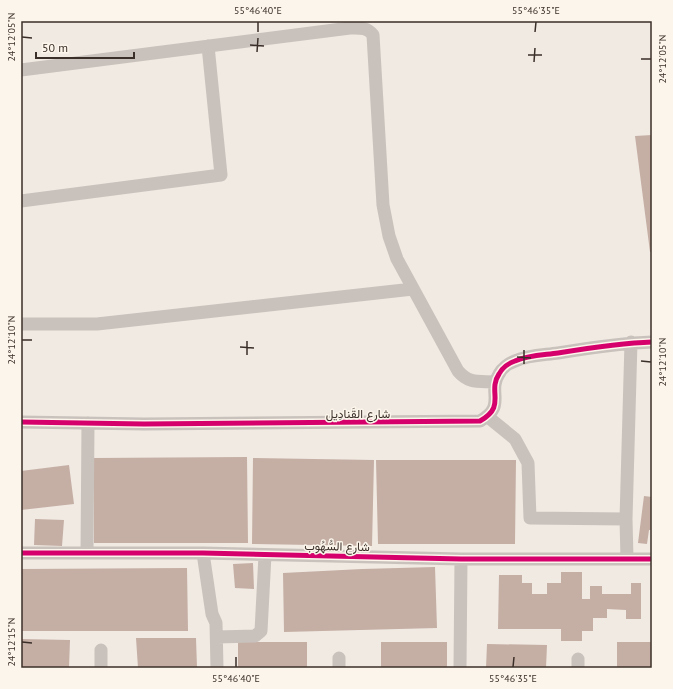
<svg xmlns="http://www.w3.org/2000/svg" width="673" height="689" viewBox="0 0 673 689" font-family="'PT Sans',Vazirmatn,sans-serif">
<rect width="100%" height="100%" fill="#f0eae3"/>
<path fill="#c5aea4" d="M652,135V252H650L635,136Z
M247,457L248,543H94V458Z
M253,458L374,460L372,546L252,544Z
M376,460H516L515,544H378Z
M69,465L74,504L21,510V471Z
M644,496L652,497V530H649L647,544L638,543Z
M35,519L64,520L62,546L34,545Z
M253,563L254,589L235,588L233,564Z
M435,567L437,628L284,632L283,573L362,569Z
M187,568L188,631H21V569Z
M561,572H582V599H590V586H602V594H631V583H641V619H626V610L607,609V618H593V631H582V641H561V629H498L499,575H522V583H532V594H547V583H561Z
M136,638H196L197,668H138Z
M21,639L70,640L69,668H21Z
M238,642H307V668H238Z
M381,642H447V668H381Z
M617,642H652V668H617Z
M487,644L547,645L546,668H486Z"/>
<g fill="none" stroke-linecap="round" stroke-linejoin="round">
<path stroke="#c9c2bc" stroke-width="13" d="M21,70L350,28C360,28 367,27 373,35L383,205L389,236L397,259L458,371C469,384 479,381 495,382
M21,201L221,175L208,46
M21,324H97L413,289
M488,417L515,439L528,463L530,518L626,519
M21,422L144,424L480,421C507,406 487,392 499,374C502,368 509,363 515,361C528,355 544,355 558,353C589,348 620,343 652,342
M21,553H203L461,559H652
M87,553L88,423
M203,553L212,614L216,623L217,668
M627,559L626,519L631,342
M217,637L255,636L261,631L265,555
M578,659V668
M101,668V650
M339,668V658
M460,668L461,559"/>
<g stroke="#fbf5eb" stroke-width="8">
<path id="cycleway" d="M21,422L144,424L480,421C507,406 487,392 499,374C502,368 509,363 515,361C528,355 544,355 558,353C589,348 620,343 652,342
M21,553H203L461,559H652"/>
</g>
<use href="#cycleway" stroke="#d6006c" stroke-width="5"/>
</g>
<path fill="none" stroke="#3b2f29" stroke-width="1.5" d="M258,32V22M535,32L536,22M22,37L32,38M250,45L264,46M257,52L258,38M528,55H542M641,59H651M534,62L535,48M22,340H32M240,347L254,348M247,355V341M517,357L531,358M641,361L651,362M524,364V350M22,642L32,643M236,667V657M513,667L514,657"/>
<g text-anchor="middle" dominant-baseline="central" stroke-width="3" stroke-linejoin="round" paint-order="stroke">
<g font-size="12" fill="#3b2f29" stroke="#fbf5eb">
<text x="358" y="413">شارع القَنادِيل</text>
<text transform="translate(337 546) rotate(1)">شارع السُّهُوب</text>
</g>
</g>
<rect width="673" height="689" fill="none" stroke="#fbf5eb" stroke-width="44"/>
<path d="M36 52v6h98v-6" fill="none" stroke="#3b2f29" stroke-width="2"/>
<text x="42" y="52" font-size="12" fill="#3b2f29" stroke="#fbf5eb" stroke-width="3" paint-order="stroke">50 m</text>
<rect x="22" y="22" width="629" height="645" fill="none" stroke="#3b2f29" stroke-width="1.5"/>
<g font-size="10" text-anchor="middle" fill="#3b2f29">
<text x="258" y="14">55°46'40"E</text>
<text x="536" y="14">55°46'35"E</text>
<text transform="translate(11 37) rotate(-90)" y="4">24°12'05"N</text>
<text transform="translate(662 59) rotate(-90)" y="4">24°12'05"N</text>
<text transform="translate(11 340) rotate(-90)" y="4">24°12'10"N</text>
<text transform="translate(662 362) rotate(-90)" y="4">24°12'10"N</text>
<text transform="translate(11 642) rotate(-90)" y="4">24°12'15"N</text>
<text x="236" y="682">55°46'40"E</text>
<text x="513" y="682">55°46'35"E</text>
</g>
</svg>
